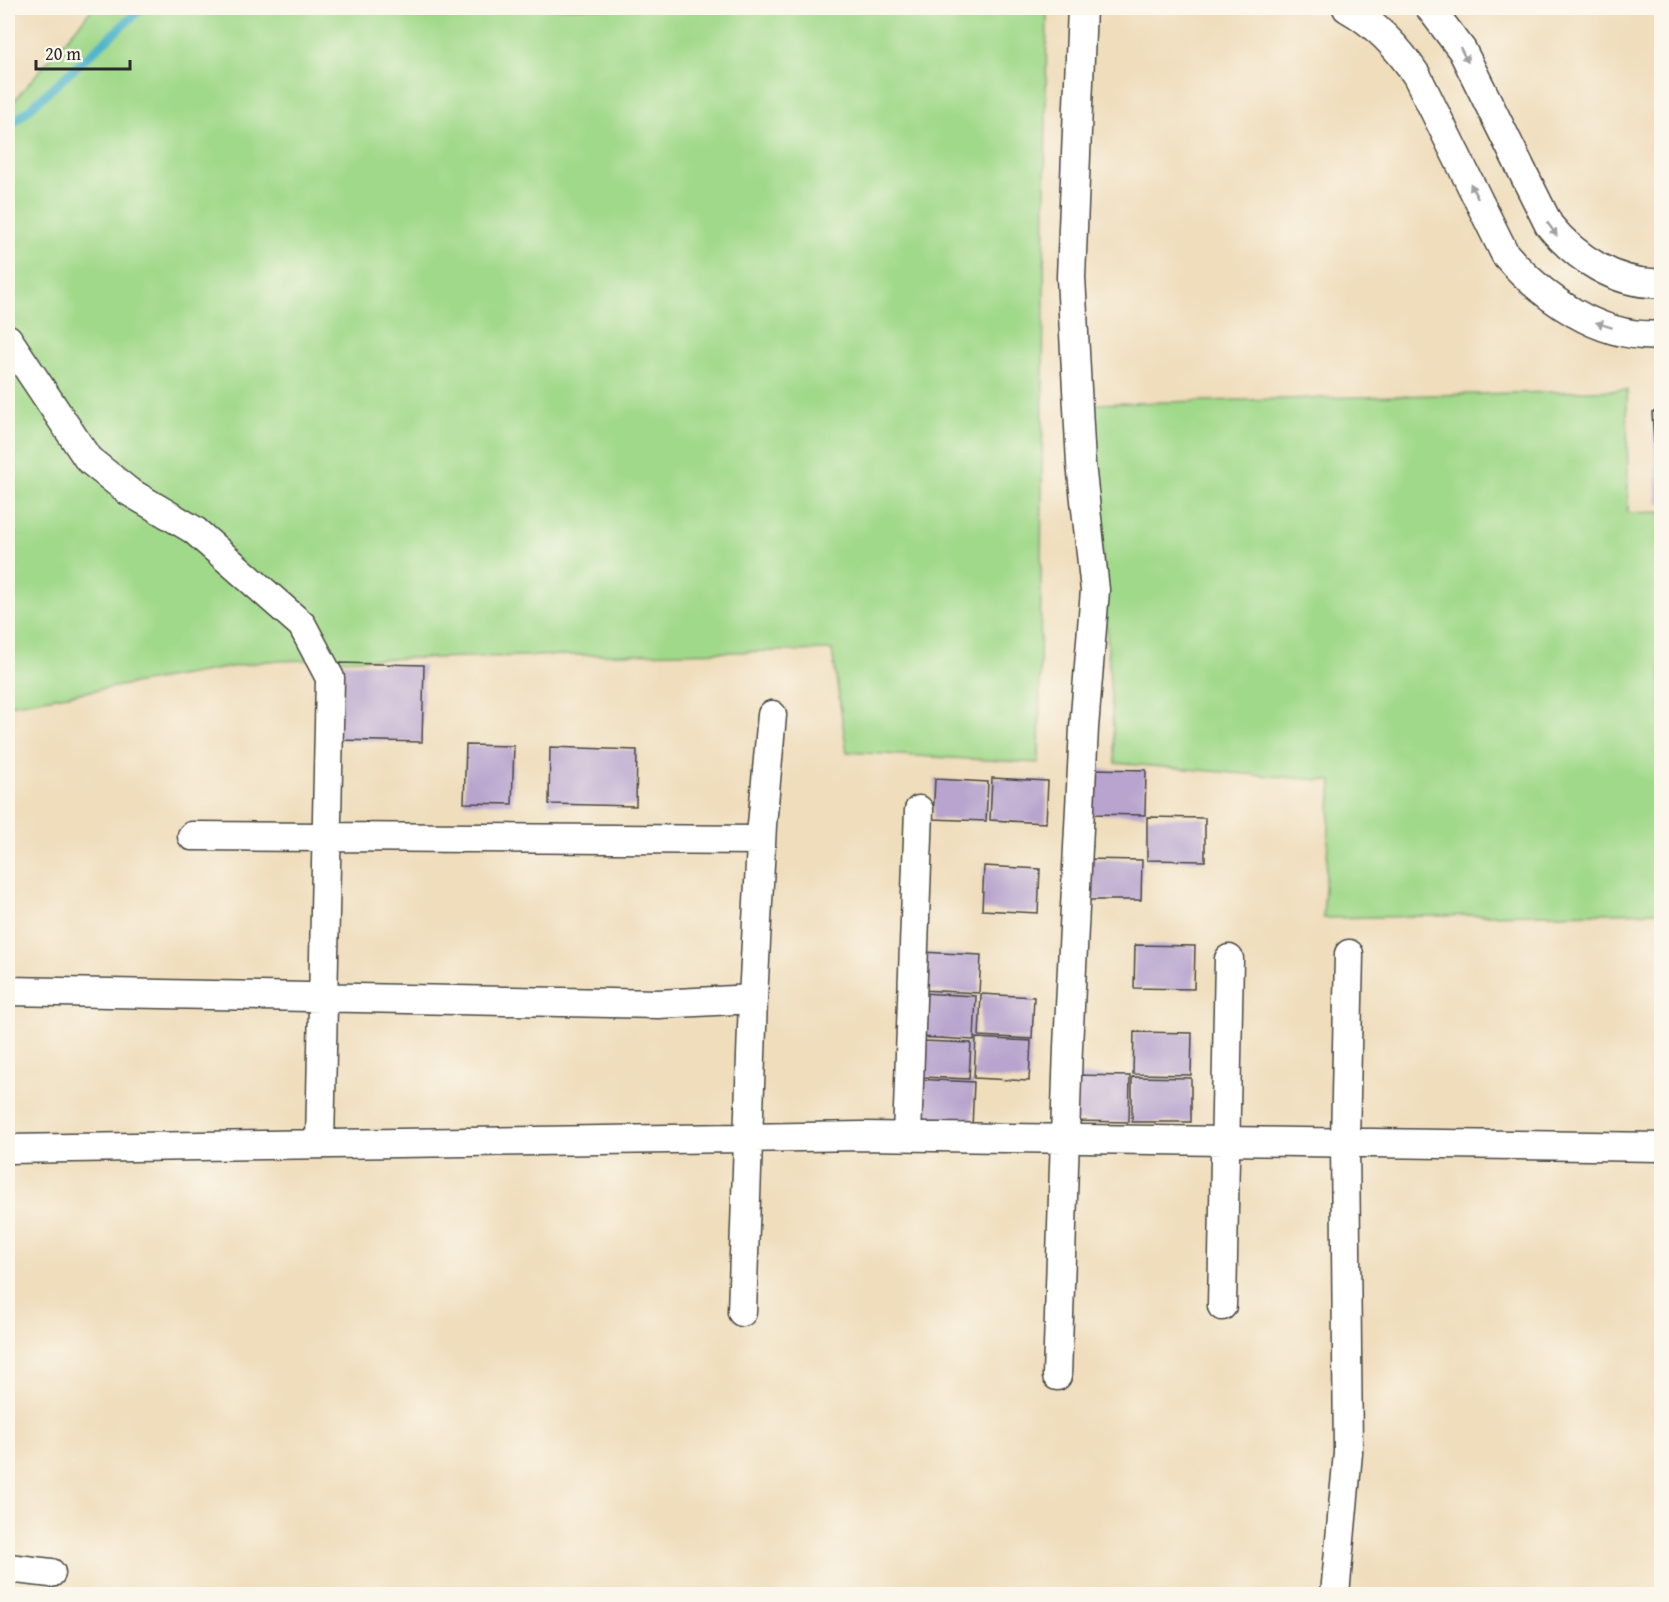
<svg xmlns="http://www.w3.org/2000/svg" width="1669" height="1602" viewBox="0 0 1669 1602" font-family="'Gentium Book Plus',serif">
<rect width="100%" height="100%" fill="#fbf7ec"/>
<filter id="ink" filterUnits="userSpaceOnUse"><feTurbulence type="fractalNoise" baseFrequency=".0167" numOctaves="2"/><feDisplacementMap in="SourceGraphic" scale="12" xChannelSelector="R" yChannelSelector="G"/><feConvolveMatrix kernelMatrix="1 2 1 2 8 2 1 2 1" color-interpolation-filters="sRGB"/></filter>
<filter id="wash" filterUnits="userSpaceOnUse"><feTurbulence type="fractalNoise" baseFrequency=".008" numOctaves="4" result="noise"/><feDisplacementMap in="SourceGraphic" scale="24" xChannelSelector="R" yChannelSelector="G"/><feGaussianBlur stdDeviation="1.35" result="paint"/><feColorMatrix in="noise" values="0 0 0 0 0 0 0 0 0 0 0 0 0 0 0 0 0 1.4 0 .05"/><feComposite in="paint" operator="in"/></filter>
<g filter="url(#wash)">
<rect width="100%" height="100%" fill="#efddbb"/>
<path fill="#a1d98a" stroke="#66825a" stroke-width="1.5" d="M93,8H1047L1039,763L847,752L832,650L267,661L8,705V108Z
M1627,390L1628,513L1661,512V912L1323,918L1332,781L1115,763L1093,404Z"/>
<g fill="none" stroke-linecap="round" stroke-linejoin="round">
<path stroke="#4bb4ca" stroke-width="9" d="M8,128L142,8"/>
</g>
<g id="blocks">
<path fill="#b8a4ce" d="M1662,411V503L1658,504L1652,412Z
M339,663L424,665L422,742L338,740Z
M466,745L514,746L512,804L464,803Z
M550,747L637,750L636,806L549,804Z
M1090,769L1146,770L1145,815L1090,814Z
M992,778L1048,781L1046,823L990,820Z
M935,779L988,782L986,821L933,819Z
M1147,817L1205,818V861L1147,860Z
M1084,859L1142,860L1141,900H1083Z
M984,866L1040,869L1038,913L982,910Z
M1135,945L1195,946L1194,989L1134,988Z
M921,952L981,955L979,993L920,990Z
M920,993L976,996L974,1040L918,1037Z
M981,994L1034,997L1032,1039L979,1036Z
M1134,1032L1192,1033L1191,1075L1133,1074Z
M976,1038L1031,1041L1029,1081L974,1078Z
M923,1041L971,1043L969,1079L921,1077Z
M1073,1075L1130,1076L1129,1122L1072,1121Z
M1132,1077L1191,1078V1122H1132Z
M914,1079L974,1082L972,1128L912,1125Z"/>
</g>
</g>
<g filter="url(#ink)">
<use href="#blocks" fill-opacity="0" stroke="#484641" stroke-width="1.5"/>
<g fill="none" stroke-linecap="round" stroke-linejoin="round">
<g stroke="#484641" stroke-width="31">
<path id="street" d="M1347,8C1377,25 1398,47 1417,76L1505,254C1543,298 1600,340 1662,335
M1430,8L1462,50L1549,225C1575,257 1617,286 1662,283
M8,339L88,459L128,491L194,530L302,625L330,678L320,1144
M192,836L761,840
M8,991L658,1004L753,999L762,825L772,715
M907,1136L919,810
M8,1149L863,1136L1662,1147
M1222,1306L1229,959
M742,1312L753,999
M1057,1376L1068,1047L1084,728L1095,590L1081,464L1071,277L1082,8
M8,1568L51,1573
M1335,1594L1348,1453L1345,1142L1349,954"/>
</g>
<use href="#street" stroke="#fff" stroke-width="28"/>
</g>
<defs><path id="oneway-solid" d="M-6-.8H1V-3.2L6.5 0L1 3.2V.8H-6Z" transform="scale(1.5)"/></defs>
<g fill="#a0a0a0">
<use href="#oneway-solid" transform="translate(1464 55) rotate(62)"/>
<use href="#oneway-solid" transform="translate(1474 191) rotate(-116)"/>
<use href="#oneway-solid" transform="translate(1552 229) rotate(54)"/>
<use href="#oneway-solid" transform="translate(1604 325) rotate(-162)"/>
</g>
</g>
<rect width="1669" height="1602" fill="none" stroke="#fbf7ec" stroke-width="30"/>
<path d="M36 60v9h94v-9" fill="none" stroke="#2b2b2b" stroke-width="3"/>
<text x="45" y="60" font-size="18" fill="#2b2b2b" stroke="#fbf7ec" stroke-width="4.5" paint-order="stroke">20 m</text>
</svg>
